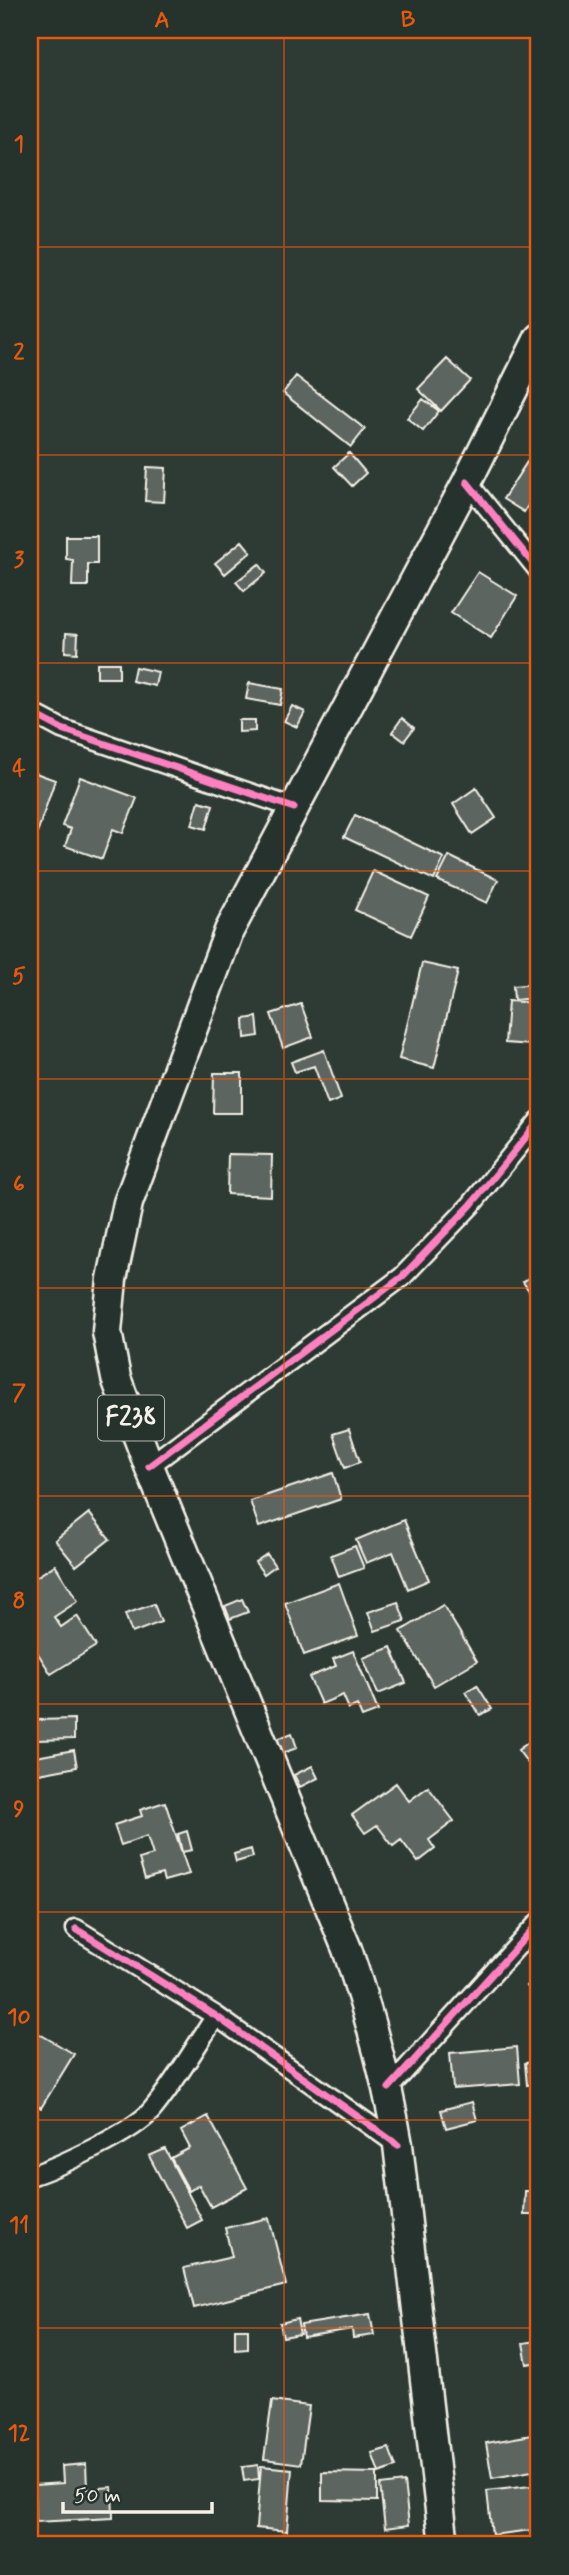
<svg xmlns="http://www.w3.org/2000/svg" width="569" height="2575" viewBox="0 0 569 2575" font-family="Mynerve,sans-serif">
<rect width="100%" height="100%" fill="#2e3b34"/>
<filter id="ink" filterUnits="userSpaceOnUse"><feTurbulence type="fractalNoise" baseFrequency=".0143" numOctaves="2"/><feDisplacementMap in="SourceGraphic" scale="14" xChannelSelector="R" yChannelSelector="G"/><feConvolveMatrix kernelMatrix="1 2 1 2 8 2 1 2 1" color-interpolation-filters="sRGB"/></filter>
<g filter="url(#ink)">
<path fill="#5c655e" stroke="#f4f1e8" stroke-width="2" d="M447,359L470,380L441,411L418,389Z
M296,376L365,429L351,447L283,393Z
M423,399L439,411L423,431L407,418Z
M349,453L366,473L352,486L334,467Z
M527,462L539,470V487L524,512L503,499Z
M147,467L166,468L164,502L145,501Z
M66,536H97V564H88V586H72L73,560L66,559Z
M242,541L251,552L225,574L215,563Z
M259,564L266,573L244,591L236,582Z
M478,572L517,596L491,638L451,613Z
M66,633L78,634L77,653L65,652Z
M97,663H119V678H97Z
M135,667L158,672L155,686L132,681Z
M249,683L283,689L280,705L246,699Z
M292,706L305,712L297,727L284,721Z
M402,718L414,728L404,741L392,732Z
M239,720H255V731L239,732Z
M33,772L55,780L35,839L30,837V782Z
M80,777L137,798L123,833L113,829L102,859L65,846L71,829L62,826Z
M476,788L496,818L472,834L453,804Z
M199,801L213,805L206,829L192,825Z
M355,815L444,858L434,880L344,837Z
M449,856L498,880L487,903L437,880Z
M373,871L429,897L411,936L355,910Z
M422,963L458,971L434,1068L399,1059Z
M536,984L537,998L514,1000L513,986Z
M508,1001L536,1003L532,1045L505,1043Z
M301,1004L313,1037L283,1048L271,1014Z
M257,1017L259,1036L245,1038L244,1019Z
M324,1050L341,1099L328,1104L314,1066L295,1072L291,1062Z
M214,1073H242V1113H213Z
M228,1154L272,1155L271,1196L227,1194Z
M539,1270V1305L523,1282Z
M349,1429L360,1462L345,1468L333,1434Z
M333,1473L341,1499L259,1527L250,1501Z
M89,1513L110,1539L76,1566L55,1540Z
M404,1520L429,1580L408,1589L393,1552L366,1563L356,1540Z
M355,1546L364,1568L339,1577L331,1555Z
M267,1554L275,1566L264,1574L255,1562Z
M55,1565L78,1601L54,1617L61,1627L77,1616L96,1646L51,1674L30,1641V1600L33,1597L30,1581Z
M339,1583L358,1636L304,1655L285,1603Z
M242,1599L248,1612L230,1619L225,1606Z
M398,1602L405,1621L375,1631L368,1612Z
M154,1604L161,1622L132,1633L125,1614Z
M443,1605L477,1661L434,1686L401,1631Z
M391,1647L406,1683L378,1694L363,1658Z
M353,1651L378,1711L362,1717L357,1705L349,1709L343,1695L321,1704L309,1677L336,1666L333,1659Z
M477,1685L492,1709L480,1715L466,1692Z
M74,1719V1739L37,1740V1720Z
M292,1733L297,1748L283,1753L277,1739Z
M533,1739L539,1747V1778L518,1750Z
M74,1750L77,1767L39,1774L36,1757Z
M312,1766L318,1778L300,1787L294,1775Z
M396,1783L409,1801L428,1787L454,1821L429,1840L435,1849L418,1862L401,1840L393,1846L377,1825L365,1833L352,1815Z
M165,1802L189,1874L164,1881L162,1874L145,1879L139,1859L153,1855L147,1836L121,1845L114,1825L142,1816L140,1810Z
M187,1831L192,1850L182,1852L178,1834Z
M251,1849L253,1857L236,1862L234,1854Z
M539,1978V2003L527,1986Z
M31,2029L74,2054L41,2108L30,2102Z
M517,2047L520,2084L453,2089L450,2053Z
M539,2061V2083L527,2085L525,2063Z
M472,2102L477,2120L446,2128L441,2110Z
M208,2116L247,2188L211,2207L199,2185L189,2191L171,2158L190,2148L181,2131Z
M165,2149L202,2220L187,2228L149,2156Z
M525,2191H539V2215H524Z
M269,2218L286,2285L194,2308L184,2268L232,2257L225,2228Z
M370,2314L374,2335L353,2338L352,2329L303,2337L301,2325Z
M539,2317V2362L527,2364L523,2343L536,2341L532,2318Z
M297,2319L300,2334L283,2337L280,2323Z
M235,2329H248V2348L235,2349Z
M272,2401L309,2406L301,2464L264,2459Z
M532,2435L538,2470L492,2478L486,2443Z
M389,2448L396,2467L379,2473L372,2453Z
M86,2464L87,2489L112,2487L113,2518L35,2522L34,2485L63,2483L62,2466Z
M258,2465L259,2479L244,2481L242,2467Z
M261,2466L292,2469L287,2531L256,2528Z
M322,2472L377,2473V2501L322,2500Z
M404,2482L409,2525L385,2528L380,2485Z
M539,2485V2529L492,2535L487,2491Z"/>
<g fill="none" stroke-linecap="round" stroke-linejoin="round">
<g stroke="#f4f1e8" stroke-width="23">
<path id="minor" d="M467,482L539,571
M30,712L62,729L294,808
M149,1466L402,1277L471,1205L539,1121
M76,1929L216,2016L398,2145
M389,2088L539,1922
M30,2176C58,2167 134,2132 152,2110C176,2081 195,2047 216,2016"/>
</g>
<g stroke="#f4f1e8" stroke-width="33">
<path id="primary" d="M444,2545L398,2145C387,2077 369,2014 347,1949L149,1466L116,1378L107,1332L112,1279L128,1203L229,931L467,482L539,338"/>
</g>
<use href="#minor" stroke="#26332d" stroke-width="18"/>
<use href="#primary" stroke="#26332d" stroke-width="28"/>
<g stroke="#26332d" stroke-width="11">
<path id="cycleway" d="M467,482L539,571
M30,712L62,729L294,808
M149,1466L402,1277L471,1205L539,1121
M76,1929L216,2016L398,2145
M389,2088L539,1922"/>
</g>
<use href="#cycleway" stroke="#ff80c0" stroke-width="7"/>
</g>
</g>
<path fill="none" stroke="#e8590c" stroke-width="2" stroke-opacity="0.55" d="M284,30V2545M30,247H539M30,455H539M30,663H539M30,871H539M30,1079H539M30,1288H539M30,1496H539M30,1704H539M30,1912H539M30,2120H539M30,2328H539"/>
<g text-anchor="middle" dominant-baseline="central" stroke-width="7" stroke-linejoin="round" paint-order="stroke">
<rect fill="#26332d" stroke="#b6b8b0" stroke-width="2" x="98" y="1395.5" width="66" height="45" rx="5"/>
<g font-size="26" font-weight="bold" fill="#f4f1e8">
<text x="131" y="1418">F238</text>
</g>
</g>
<rect width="569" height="2575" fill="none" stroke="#26332d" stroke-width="77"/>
<path d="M63 2502v10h149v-10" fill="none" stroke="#f4f1e8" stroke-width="3.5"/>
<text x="74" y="2502" font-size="21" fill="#f4f1e8" stroke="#26332d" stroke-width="5" paint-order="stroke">50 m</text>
<rect x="38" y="38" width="492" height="2498" fill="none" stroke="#e8590c" stroke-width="2.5"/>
<g font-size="23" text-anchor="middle" font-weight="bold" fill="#e8590c">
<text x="162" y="27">A</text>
<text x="408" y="27">B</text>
<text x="19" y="151">1</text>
<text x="19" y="359">2</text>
<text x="19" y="567">3</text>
<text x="19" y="775">4</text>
<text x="19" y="983">5</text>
<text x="19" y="1191">6</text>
<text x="19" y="1400">7</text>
<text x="19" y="1608">8</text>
<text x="19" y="1816">9</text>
<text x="19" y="2024">10</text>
<text x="19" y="2232">11</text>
<text x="19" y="2440">12</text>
</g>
</svg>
